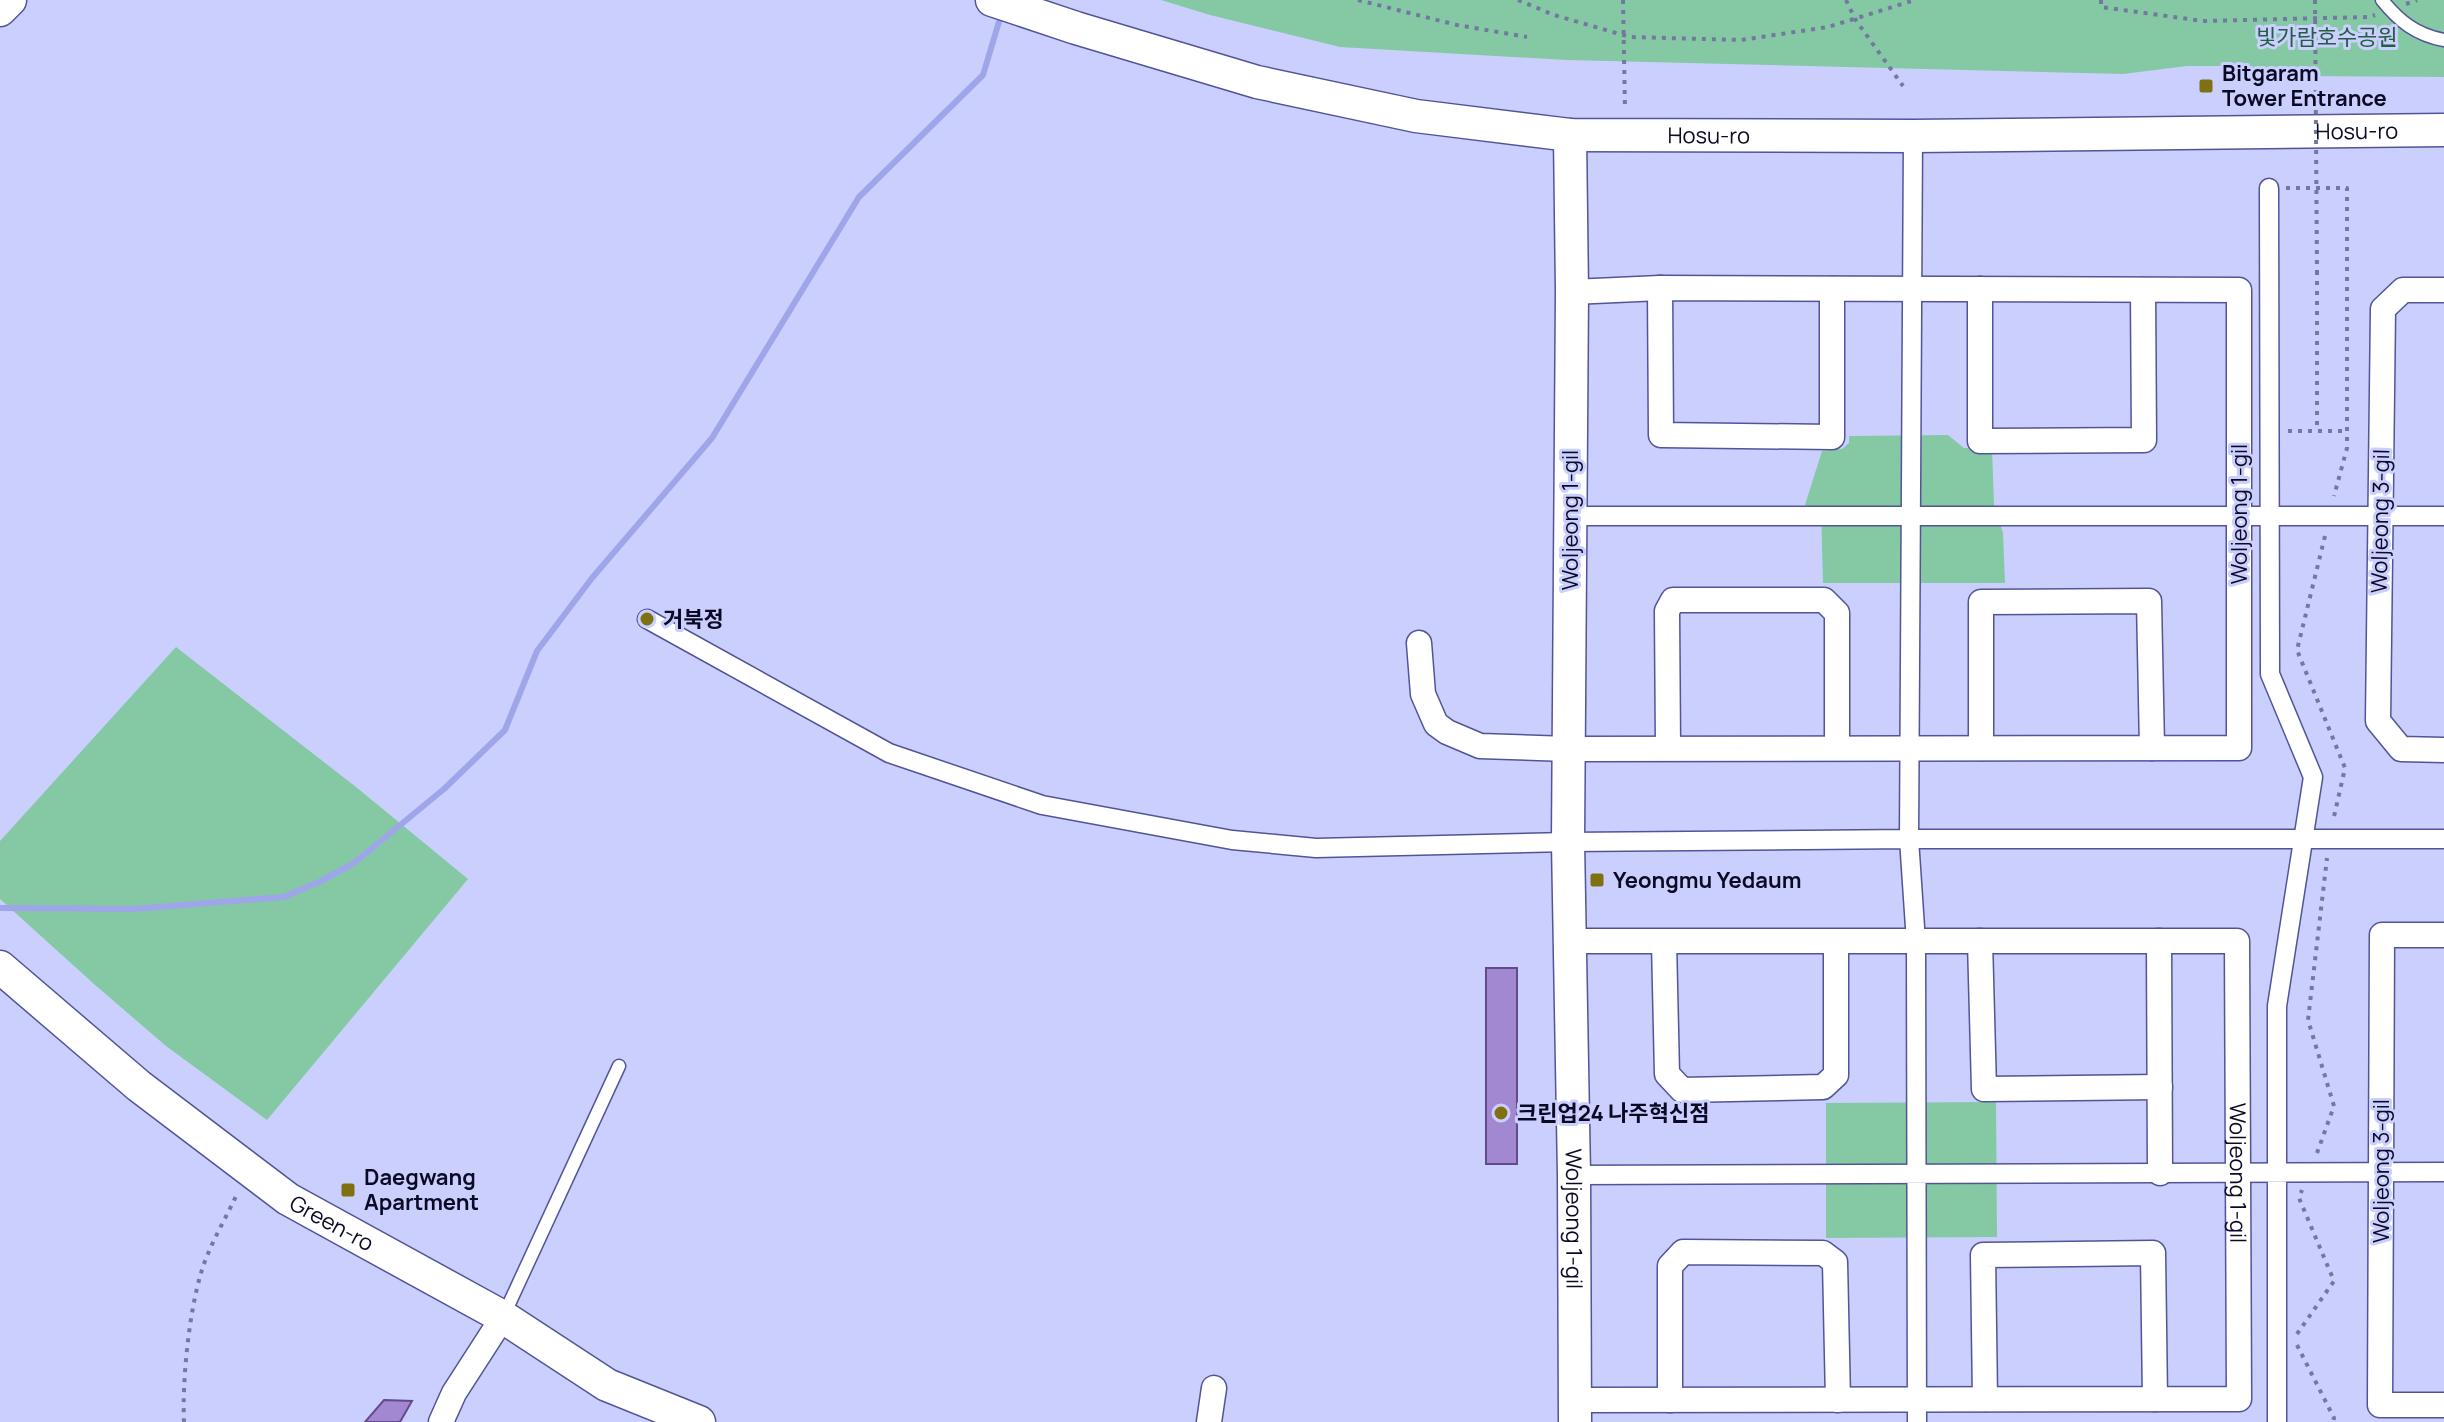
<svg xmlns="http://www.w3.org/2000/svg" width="2444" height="1422" viewBox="0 0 2444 1422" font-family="Manrope,'Noto Sans KR',sans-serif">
<rect width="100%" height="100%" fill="#cacffe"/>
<path fill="#84c9a4" d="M1161,0H2444V77L2300,76L2240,66H2187L2123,74L1567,60L1340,47L1210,15Z
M1948,435L1964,448L1992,449L1994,505L2003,533L2005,583H1823L1821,509L1804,508L1822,451L1842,449L1849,443V436Z
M176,647L356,787L468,879L267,1120L166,1046L94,984L0,899V841Z
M1996,1102L1997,1237L1826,1238V1103Z"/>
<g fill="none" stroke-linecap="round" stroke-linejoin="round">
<path stroke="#9fa5e9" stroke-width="6" d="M0,908L133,909L284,897L321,881L354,863L444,789L505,730L537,651L592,578L712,438L859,197L983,75L1001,15"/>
</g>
<path fill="#a288d0" stroke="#634a8c" stroke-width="2" d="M1486,968H1517V1164H1486Z
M384,1400L412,1401L400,1422H365Z"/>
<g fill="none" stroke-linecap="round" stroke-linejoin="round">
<g stroke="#525498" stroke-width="15">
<path id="service" d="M2382,0C2399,21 2416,35 2444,40
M503,1317L619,1066"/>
</g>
<g stroke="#525498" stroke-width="21">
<path id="pedestrian" d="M1913,136L1909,839L1916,942L1917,1422
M2269,188L2270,674L2313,777L2277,1006V1422
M1570,516H2444
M647,619L889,753L1042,805L1232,840L1316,848L1568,842L1909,839H2444
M1574,1175L2444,1172"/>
</g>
<g stroke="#525498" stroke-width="27">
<g id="minor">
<path d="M1660,288L1661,435L1832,437V289"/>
<path d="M1980,289V441L2144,440L2143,290"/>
<path d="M2444,290H2403L2383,309L2378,721L2401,749L2444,750"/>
<path d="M1419,643L1423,694L1436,724L1447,732L1480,746L1568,749L2239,748V290L1660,288L1572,292"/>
<path d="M1668,748L1667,611L1673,600H1824L1837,613V748"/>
<path d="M1981,748V602L2149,601L2152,748"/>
<path d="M2444,935H2382L2380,1405H2444"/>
<path id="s1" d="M1569,941H2237L2239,1399L1574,1400"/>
<path d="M1980,941L1984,1089L2160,1087"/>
<path d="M2159,941L2160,1173"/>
<path d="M1664,942L1667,1074L1682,1090L1823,1087L1836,1075V942"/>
<path d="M1985,1399L1983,1255L2153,1253L2155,1399"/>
<path d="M1670,1400V1266L1683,1252L1823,1253L1835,1262L1838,1400"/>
<path d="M441,1422L454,1393L503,1317"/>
<path d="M1209,1422L1214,1388"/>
</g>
</g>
<g stroke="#525498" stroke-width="35">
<g id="tertiary">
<path id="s2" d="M992,0L1076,28L1257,82L1416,116L1570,135L1913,136L2444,130"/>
<path d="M0,10L10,0"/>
<path id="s3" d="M1570,135L1572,292L1568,842L1574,1175L1575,1422"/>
<path id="s4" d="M0,967L139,1086L288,1199L503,1317L607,1385L699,1422"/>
</g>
</g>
<path stroke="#75789e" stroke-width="4" stroke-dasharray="4 6" stroke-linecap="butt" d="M1358,0L1457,25L1527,37
M1518,0L1554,15L1630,37L1741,40L1828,27L1915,0
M1623,0L1625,110
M1846,0L1855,19L1903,86
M2101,0V7L2203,21L2369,17L2375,15
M2406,4L2417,0
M2286,188H2347V448L2334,496
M2317,271V431
M2288,431H2347
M2325,536L2297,650L2345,768L2333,821
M2317,1153L2334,1106L2308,1020L2327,858
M2297,1334L2334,1281L2299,1198L2302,1190
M2297,1345L2334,1418L2333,1422
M184,1422C182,1381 189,1313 201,1273C209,1246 225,1220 237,1194"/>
<use href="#service" stroke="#fff" stroke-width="12"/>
<use href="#pedestrian" stroke="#fff" stroke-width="18"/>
<use href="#minor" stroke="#fff" stroke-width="24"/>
<use href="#tertiary" stroke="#fff" stroke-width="32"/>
<path stroke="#75789e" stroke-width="4" stroke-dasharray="4 6" stroke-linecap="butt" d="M2315,0L2317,271"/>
</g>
<g fill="#7f7111" stroke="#cacffe" stroke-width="3">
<rect x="2198" y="78" width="16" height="16" rx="4"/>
<circle cx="647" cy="619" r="8"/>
<rect x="1589" y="872" width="16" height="16" rx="4"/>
<circle cx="1501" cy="1113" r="8"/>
<rect x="340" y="1182" width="16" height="16" rx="4"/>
</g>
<g text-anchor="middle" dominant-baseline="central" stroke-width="6" stroke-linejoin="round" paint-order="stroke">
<g font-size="22" fill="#235d42" stroke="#cacffe">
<text x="2327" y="37">빛가람호수공원</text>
</g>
<g font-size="22" font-weight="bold" fill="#0b0a25" stroke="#cacffe" text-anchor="start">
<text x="2222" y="73">Bitgaram<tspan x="2222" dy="25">Tower Entrance</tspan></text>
<text x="663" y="619">거북정</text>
<text x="1613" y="880">Yeongmu Yedaum</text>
<text x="1517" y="1113">크린업24 나주혁신점</text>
<text x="364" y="1177">Daegwang<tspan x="364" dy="25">Apartment</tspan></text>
</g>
<g font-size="22" fill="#0b0a25" stroke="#cacffe">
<text stroke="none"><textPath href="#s2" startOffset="1382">Hosu-ro</textPath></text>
<text stroke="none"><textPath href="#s2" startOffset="734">Hosu-ro</textPath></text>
<text transform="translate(2239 514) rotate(-90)">Woljeong 1-gil</text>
<text transform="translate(1570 520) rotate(-90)">Woljeong 1-gil</text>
<text transform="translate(2380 521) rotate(-89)">Woljeong 3-gil</text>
<text transform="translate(2381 1171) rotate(-90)">Woljeong 3-gil</text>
<text stroke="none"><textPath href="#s1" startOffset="900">Woljeong 1-gil</textPath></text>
<text stroke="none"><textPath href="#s3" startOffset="1084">Woljeong 1-gil</textPath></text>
<text stroke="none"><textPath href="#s4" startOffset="420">Green-ro</textPath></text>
</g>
</g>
</svg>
